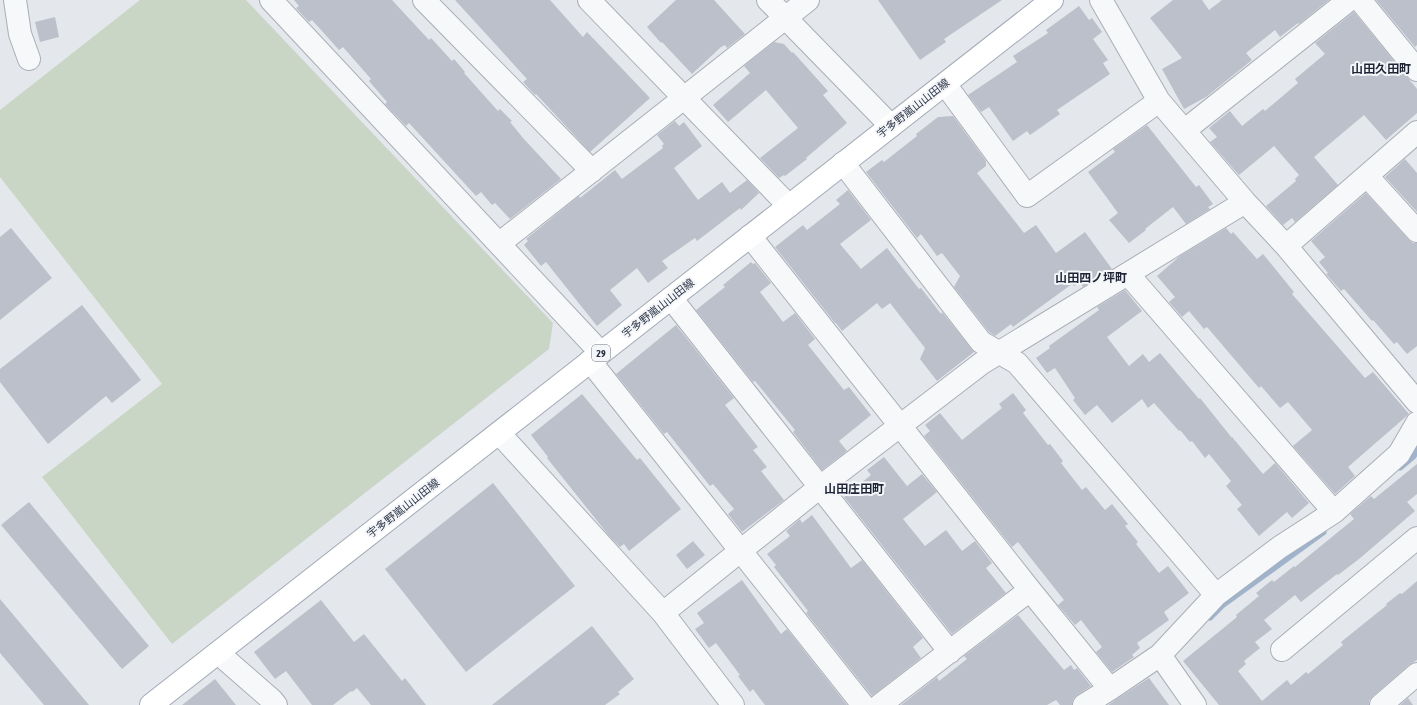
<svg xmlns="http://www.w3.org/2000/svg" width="1417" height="705" viewBox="0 0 1417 705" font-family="'Asap Condensed','Noto Sans JP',sans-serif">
<rect width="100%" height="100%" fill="#e4e7ec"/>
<path fill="#c9d6c5" d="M140,0H246L553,323L549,349L172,644L42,477L162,384L0,177V110Z"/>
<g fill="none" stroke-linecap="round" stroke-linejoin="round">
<path stroke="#9fb4cc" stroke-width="7" d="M1400,467L1413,456L1417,450
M1210,617L1222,605L1323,532"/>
</g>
<path fill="#bbc0ca" d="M294,0H392L429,40L431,38L452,61L454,59L465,72L464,73L498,111L500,109L512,121L510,122L523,138L561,179L510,219L495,203L492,205L481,192L476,196L409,123L406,126L385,104L387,102L369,81L371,79L343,47L339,50L312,20L309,22L296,8L299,6Z
M455,0H550L583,37L587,32L650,98L590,152L536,94L535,95L533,93L523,82L527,79Z
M676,0H714L745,34L727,48L725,45L721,47L692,74L662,42L661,43L647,27Z
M878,0H1002L944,39L946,42L920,60Z
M1173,0H1202L1209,10L1222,0H1329L1299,24L1298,23L1280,37L1275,30L1246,53L1252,60L1206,97L1184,109L1162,69L1182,58L1150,18Z
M1376,0H1417V45L1415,47Z
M1079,6L1089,20L1092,18L1102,32L1093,39L1108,60L1103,63L1110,74L1057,110L1060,114L1030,135L1027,131L1013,141L989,107L981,112L968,95L1017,62L1013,56L1048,33L1046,30Z
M1354,12L1417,89V113L1386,140L1364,115L1314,157L1338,185L1295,222L1292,218L1283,225L1266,206L1296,181L1295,179L1299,175L1274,146L1239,175L1210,142L1217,137L1209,128L1230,111L1242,126L1263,109L1265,111L1298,83L1295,79L1325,54L1315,43Z
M55,17L59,37L40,42L35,22Z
M774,42L784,44L792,53L793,52L828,91L823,95L847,123L806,158L807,159L785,176L784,175L779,178L760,158L798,128L766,90L728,122L713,105L750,73L744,66Z
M953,116L986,161V166L977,173L1024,233L1036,225L1056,253L1085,232L1112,269L1083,287L1080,282L1074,286L1072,284L1013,327L1011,324L995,336L989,332L954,287L960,276L942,253L937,256L921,234L917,238L866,172L882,160L884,162L917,136L916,134L938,117Z
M675,121L679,126L684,122L702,146L674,168L698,200L722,182L730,193L747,180L759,193L741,210L740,208L697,241L695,238L662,261L668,268L648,283L637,268L610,290L622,305L597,326L546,262L541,266L524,245L528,241L526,239L579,196L580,198L615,170L622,179L663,148L662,146L664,144L657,135Z
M1147,125L1196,187L1199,185L1213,204L1208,207L1210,209L1186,224L1173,207L1145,229L1146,230L1129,243L1109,220L1118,213L1088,172L1115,152L1113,149Z
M1405,159L1417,173V212L1385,177Z
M848,190L871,220L840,244L861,269L887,248L919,289L921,288L941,314L942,312L974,352L937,381L920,359L925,348L890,303L882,309L877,303L842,331L836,323H835L775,247L803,225L807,230L840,204L836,200Z
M1366,193L1408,239L1413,243H1417V346L1407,354L1397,342L1394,344L1373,320L1372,321L1344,289L1341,291L1326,274L1328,273L1319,262L1325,257L1311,241Z
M11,228L52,278L0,320V237Z
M1226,228L1231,234L1233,232L1257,259L1263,254L1294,292L1292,294L1365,378L1373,372L1409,414L1348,467L1355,476L1335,494L1293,446L1312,430L1288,402L1280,408L1261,386L1259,388L1207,327L1204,329L1189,311L1182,317L1169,302L1175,297L1157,276L1180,256Z
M751,262L753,264L755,263L771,283L760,292L783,322L795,313L815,339L808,345L844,390L849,387L871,415L839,441L847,451L822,470L793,432L795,430L755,381L753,382L696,310L725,287L723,285Z
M1125,290L1142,311L1107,337L1129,366L1143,354L1149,362L1160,353L1199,399L1200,398L1232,438V437L1263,474L1275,463L1309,503L1292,518L1287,512L1259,536L1237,509L1242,505L1226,486L1231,481L1209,454L1205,458L1192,441L1190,442L1180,430L1179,431L1154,403L1148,408L1142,399L1112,423L1097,405L1085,415L1073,400L1075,398L1055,368L1047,373L1036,358L1050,348L1049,346L1099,310L1097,307Z
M82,305L141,380L112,403L106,396L48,444L0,382V369Z
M676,325L734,398L725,405L758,447L753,450L767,467L761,471L784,500L742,532L728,514L734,509L713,484L710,486L667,432L664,434L616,374Z
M1013,393L1026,410L1023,413L1048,445L1050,444L1063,461L1061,463L1082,490L1086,487L1105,510L1112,504L1128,524L1125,526L1138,542L1136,544L1159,573L1168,566L1189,593L1164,612L1169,620L1137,643L1140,648L1132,655L1134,657L1112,672L1096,652L1102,647L1081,620L1075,625L1058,605L1064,600L1018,542L1012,547L924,436L930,431L925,425L940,413L962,440L1002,408L999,404Z
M582,394L637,460L640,458L681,509L629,551L624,544L620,547L610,537L547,458L548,457L531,435Z
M884,457L907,486L922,474L937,492L903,519L925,546L946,530L962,551L975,541L992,563L986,568L1006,593L952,634L844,497L871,475L867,470Z
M1417,464V494L1407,502L1415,511L1359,559L1338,575L1337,574L1301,602L1295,595L1264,620L1272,629L1255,642L1260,648L1244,661L1246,664L1238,671L1262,701L1287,680L1291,685L1306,672L1308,674L1343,645L1341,642L1387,605L1386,604L1400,593L1402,594L1417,581V660L1409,665L1373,696L1369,701V705H1219L1183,661L1237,617L1236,615L1259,596L1256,593L1272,580L1274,582L1294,566L1295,567L1354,519L1350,514L1371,496L1374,499Z
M493,483L575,586L466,672L385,569Z
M29,502L149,646L122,669L1,525Z
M812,515L851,568L862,560L923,638L913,647L921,658L872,696L806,613L808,611L774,567L776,565L767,554L790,536L786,531L800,519L802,523Z
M693,541L705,555L687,569L676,555Z
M742,580L781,634L787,629L847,705H765L753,689L750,692L738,676L740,675L716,643L709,648L695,629L704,623L697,613Z
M0,599L89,705H44L0,653Z
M321,600L354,642L364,634L402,681L405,678L426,705H371L357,688L352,692L351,691L333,705H312L286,671L275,679L254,652Z
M1018,615L1064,670L1071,665L1074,670L1077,668L1091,686L1077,695L1073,699L1072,705H1060L1056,700L1047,705H901L937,677L939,681L967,659L964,656Z
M592,626L634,679L618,692L620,694L605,705H492Z
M1149,678L1169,705H1108L1117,699Z
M215,679L236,705H182Z
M1408,698L1413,705H1400Z"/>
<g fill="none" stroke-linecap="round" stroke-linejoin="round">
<g stroke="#a9aeb7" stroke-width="24">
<path id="minor" d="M15,0L20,34L29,59
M271,0L601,353
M424,0L592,171
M589,0L789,206
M768,0L891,126
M1101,0L1159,101L1245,202L1286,246L1417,402
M1360,0L1417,70
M945,84L1027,196L1159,101
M1185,130L1349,0
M843,163L981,342L1017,363L1216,595
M1367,176L1417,231
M750,236L1030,590L1110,689
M500,243L808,0
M1286,246L1417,132
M1128,274L1334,512
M671,298L950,652
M590,361L863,705
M499,433L663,613L733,705
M663,613L820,487L982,363L1245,202
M1282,650L1417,538
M218,653L272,700L276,705
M1160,655L1195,705
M880,705L1030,590
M1084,705L1110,689L1160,655L1216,595L1280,547L1334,512L1399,454L1417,423
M1381,705L1417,674"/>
</g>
<g stroke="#a3abb8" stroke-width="24">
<path id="major" d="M151,705L1052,0"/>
</g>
<use href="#minor" stroke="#f7f8fa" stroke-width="22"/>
<use href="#major" stroke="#fff" stroke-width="22"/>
</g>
<g text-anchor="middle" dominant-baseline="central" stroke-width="4" stroke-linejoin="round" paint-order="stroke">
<rect fill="#f4f6f9" stroke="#676e7b" stroke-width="1" x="592" y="345" width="18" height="16" rx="3"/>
<g font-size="10" font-weight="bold" fill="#2b3445">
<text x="601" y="353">29</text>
</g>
<g font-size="11" fill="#2b3445" stroke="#f4f6f9">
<text transform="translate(913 108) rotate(-38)">宇多野嵐山山田線</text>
<text transform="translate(658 308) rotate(-38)">宇多野嵐山山田線</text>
<text transform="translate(403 508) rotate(-38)">宇多野嵐山山田線</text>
</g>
<g font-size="12" font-weight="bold" fill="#1d2536" stroke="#f4f6f9">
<text x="1381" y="69">山田久田町</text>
<text x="1091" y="278">山田四ノ坪町</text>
<text x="854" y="489">山田庄田町</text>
</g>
</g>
</svg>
